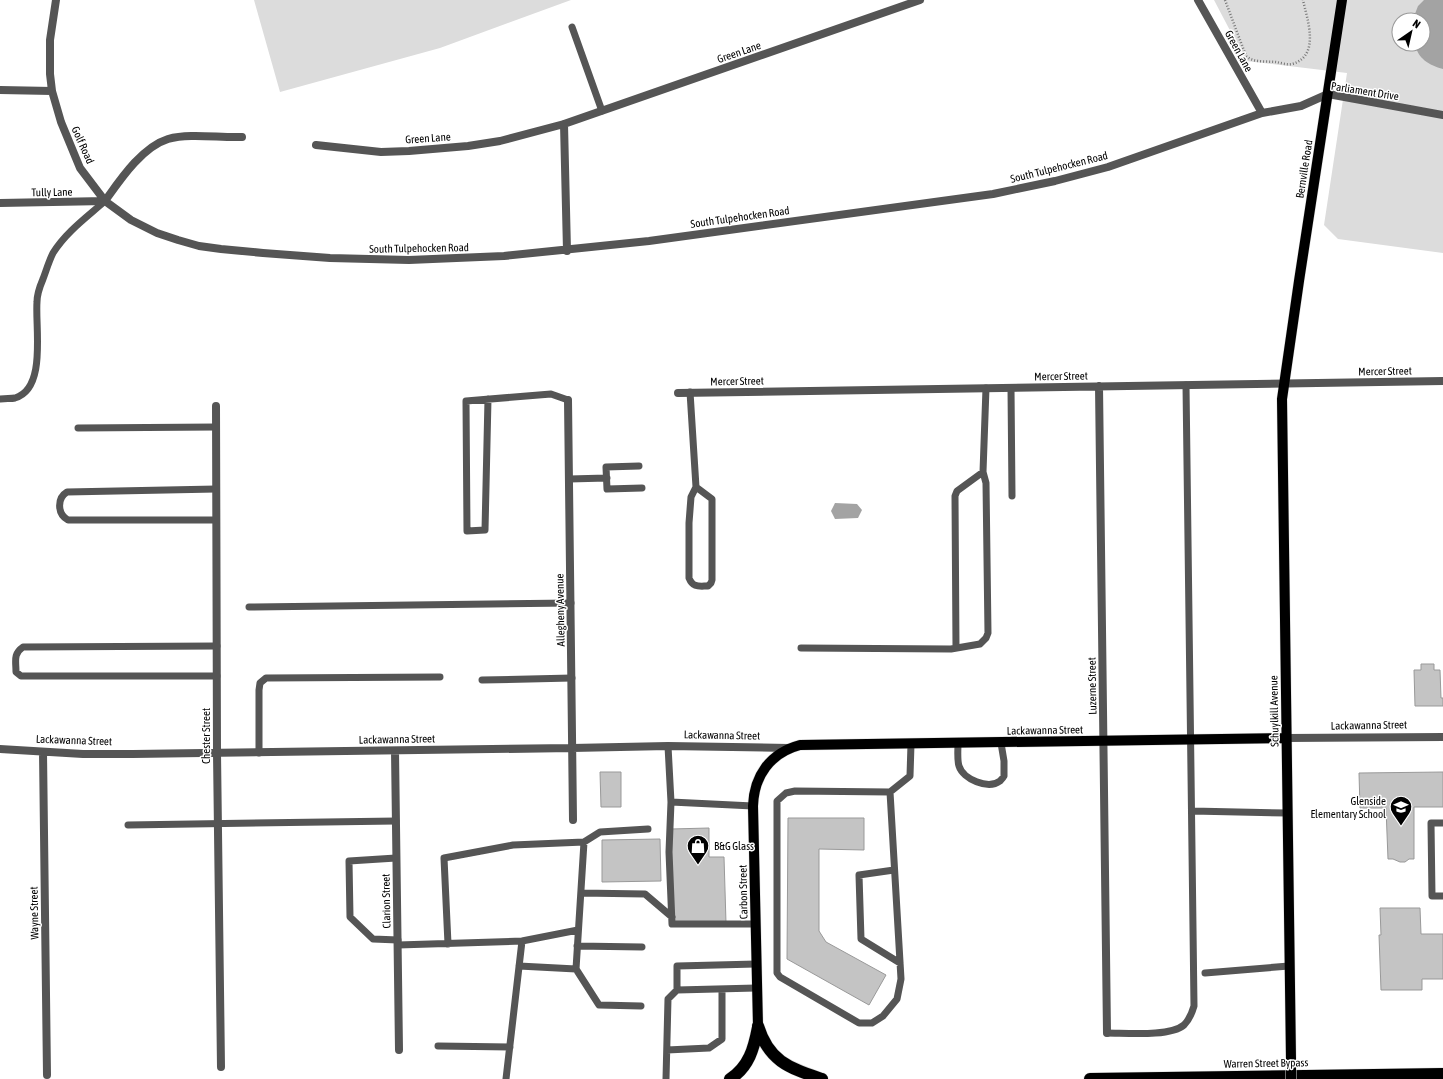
<svg xmlns="http://www.w3.org/2000/svg" width="1443" height="1079" viewBox="0 0 1443 1079" font-family="'Asap Condensed',sans-serif">
<rect width="100%" height="100%" fill="#fff"/>
<path fill="#dcdcdc" fill-rule="evenodd" d="M254,0H571L440,48L280,92Z
M1214,0H1443V253L1338,239L1324,225L1347,73L1246,61ZM1399,20H1423V44H1399Z"/>
<path fill="#a3a3a3" d="M1424,0H1443V69C1429,65 1418,59 1415,44H1423V20L1413,19L1418,6Z
M835,503L857,504L862,510L858,518L835,519L831,511Z"/>
<path fill="#c4c4c4" stroke="#999" d="M1421,664H1434V670H1440L1441,698H1443V706H1415L1414,670H1421Z
M600,772H621V807H601Z
M1443,772V807H1414V859H1409L1405,862H1400L1393,859H1388L1386,808H1360L1359,773Z
M788,818H864V850L819,849V931L826,942L886,975L869,1005L787,959Z
M709,828V857H724L726,923H673L671,829Z
M660,839L661,881L602,882V840Z
M1380,908H1420L1421,934H1443V979H1422V990H1381L1379,935H1381Z"/>
<g fill="none" stroke-linecap="round" stroke-linejoin="round">
<g stroke="#dbdbdb" stroke-width="11">
<path id="primary" d="M758,1026L753,806C754,776 770,753 800,745L1286,738
M1291,1060L1282,399L1299,281L1342,0"/>
</g>
<g stroke="#dbdbdb" stroke-width="13">
<path id="highway" d="M758,1026C769,1062 790,1068 822,1079
M730,1079C749,1067 754,1048 758,1027
M1090,1079L1443,1074"/>
</g>
<path stroke="#777" stroke-width="2.5" stroke-dasharray="1 2" stroke-linecap="butt" d="M1225,0L1246,56C1254,63 1266,61 1276,62C1281,63 1287,65 1292,64C1321,56 1307,19 1303,0"/>
<path stroke="#555" stroke-width="7" d="M572,27L602,111
M1011,388L1012,496
M690,392L696,487L691,497L689,523V578C693,588 699,586 708,586L711,583L712,580V499L696,487
M0,399C5,398 11,399 15,398C47,389 35,327 37,302C37,295 40,286 43,279C46,271 49,261 53,253C66,232 87,217 105,201
M488,399L485,530L467,531L466,401L551,394L568,400
M78,428L216,427
M639,466L606,467L607,489L642,488
M569,479L607,478
M216,489L67,492C57,498 57,514 68,520H216
M249,607L571,603
M217,646L23,647C13,654 16,661 16,672L21,676H217
M801,648L951,649L980,644L986,638L988,633L986,483L983,472L986,388
M956,648L955,496L957,491L983,472
M482,680L572,678
M958,743C958,750 957,760 959,766C963,779 988,790 1000,781C1001,780 1003,778 1004,776V761L1001,743
M668,746L671,802L753,806
M259,753V690L260,683L266,678L440,677
M890,792L901,979L897,999L883,1016L872,1023H859L780,977L777,973V801L786,793L795,791L890,792L910,776L911,744
M671,802L669,852L672,924H755
M1192,811L1287,813
M1443,823H1431L1432,896H1443
M128,825L396,821
M584,842L600,832L648,829
M396,858L349,861L350,917L373,939L398,940
M894,870L859,875L861,939L900,963
M581,893L645,894L672,917
M448,944L444,858L513,845L584,842L576,969L519,966
M398,945L522,941L578,930
M577,946L642,947
M576,969L599,1005L641,1006
M1205,973L1289,966
M677,990L756,988
M1107,1033C1126,1033 1170,1037 1184,1025C1190,1019 1192,1013 1194,1006L1186,385
M438,1046L510,1047
M667,1050L709,1048L722,1039V989
M506,1079L522,941
M666,1079L668,999L677,990V966L756,964"/>
<path stroke="#555" stroke-width="8" d="M56,0L50,40V74L52,91L61,122L80,168L105,201L131,220L157,233L178,240L199,246L221,249L263,253L330,258L409,260L504,256L649,241L993,194L1055,181L1108,167L1262,113L1301,106L1328,94L1443,115
M1198,0L1262,113
M0,90L52,91
M564,124L567,251
M316,145L381,152L409,151L468,146L500,141L564,124L920,0
M0,203L105,201C120,180 142,147 168,139C190,133 219,138 242,137
M1099,386L1107,1033
M678,393L1443,381
M568,400L573,820
M216,406L217,753L221,1067
M1286,738L1443,737
M0,749L83,754H133L572,748L668,746L789,748
M395,751L399,1050
M43,752L47,1075"/>
<use href="#primary" stroke="#000" stroke-width="10"/>
<use href="#highway" stroke="#000" stroke-width="12"/>
<g stroke="#dbdbdb" stroke-width="11" stroke-linecap="butt">
<path id="primary-bridge" d="M1291,1060V1079"/>
</g>
<use href="#primary-bridge" stroke="#000" stroke-width="10"/>
</g>
<defs>
<g id="school-pin" transform="scale(1.15)"><path d="M0 17L-7.5 6A9.5 9.5 0 1 1 7.5 6Z" fill="#000" stroke="#fff"/><path d="M0-5L7-2L0 1L-7-2ZM-4 1L0 2.5L4 1V4Q0 6-4 4Z" fill="#fff"/></g>
<g id="shop-pin" transform="scale(1.15)"><path d="M0 17L-7.5 6A9.5 9.5 0 1 1 7.5 6Z" fill="#000" stroke="#fff"/><path d="M-5-2.5h2.3a2.7 3.5 0 0 1 5.4 0H5L5.5 6h-11ZM-1.5-2.5h3a1.5 2.3 0 0 0-3 0Z" fill="#fff"/></g>
</defs>
<g fill-rule="evenodd">
<use href="#school-pin" x="1401" y="807"/>
<use href="#shop-pin" x="698" y="846"/>
</g>
<g text-anchor="middle" dominant-baseline="central" stroke-width="3" stroke-linejoin="round" paint-order="stroke">
<g font-size="11" fill="#000" stroke="#fff">
<text transform="translate(1239 51) rotate(61)">Green Lane</text>
<text transform="translate(739 52) rotate(-19)">Green Lane</text>
<text transform="translate(1365 91) rotate(9)">Parliament Drive</text>
<text transform="translate(428 138) rotate(-4)">Green Lane</text>
<text transform="translate(83 145) rotate(66)">Golf Road</text>
<text transform="translate(1059 167) rotate(-14)">South Tulpehocken Road</text>
<text transform="translate(1304 169) rotate(-81)">Bernville Road</text>
<text transform="translate(52 192) rotate(-1)">Tully Lane</text>
<text transform="translate(740 217) rotate(-8)">South Tulpehocken Road</text>
<text transform="translate(419 248) rotate(-1)">South Tulpehocken Road</text>
<text transform="translate(1385 371) rotate(-1)">Mercer Street</text>
<text transform="translate(1061 376) rotate(-1)">Mercer Street</text>
<text transform="translate(737 381) rotate(-1)">Mercer Street</text>
<text transform="translate(560 610) rotate(-91)">Allegheny Avenue</text>
<text transform="translate(1092 686) rotate(-91)">Luzerne Street</text>
<text transform="translate(1274 711) rotate(-91)">Schuylkill Avenue</text>
<text transform="translate(1369 725) rotate(-1)">Lackawanna Street</text>
<text transform="translate(1045 730) rotate(-1)">Lackawanna Street</text>
<text transform="translate(722 735) rotate(1)">Lackawanna Street</text>
<text transform="translate(206 736) rotate(-90)">Chester Street</text>
<text transform="translate(397 739) rotate(-1)">Lackawanna Street</text>
<text transform="translate(74 740) rotate(2)">Lackawanna Street</text>
<text transform="translate(743 892) rotate(-91)">Carbon Street</text>
<text transform="translate(386 901) rotate(-91)">Clarion Street</text>
<text transform="translate(34 913) rotate(-91)">Wayne Street</text>
<text transform="translate(1266 1063) rotate(-1)">Warren Street Bypass</text>
</g>
<g font-size="11" fill="#000" stroke="#fff" text-anchor="end">
<text x="1386" y="801">Glenside<tspan x="1386" dy="13">Elementary School</tspan></text>
<text x="714" y="846" text-anchor="start">B&amp;G Glass</text>
</g>
</g>
<g transform="translate(1411 32) rotate(34)"><circle r="19" fill="#ffffff" stroke="#999999"/>
<path d="M0-3L7 15L0 10L-7 15Z" fill="#000000"/>
<text y="-6" font-size="11" font-weight="bold" text-anchor="middle" fill="#000000">N</text>
</g>
</svg>
